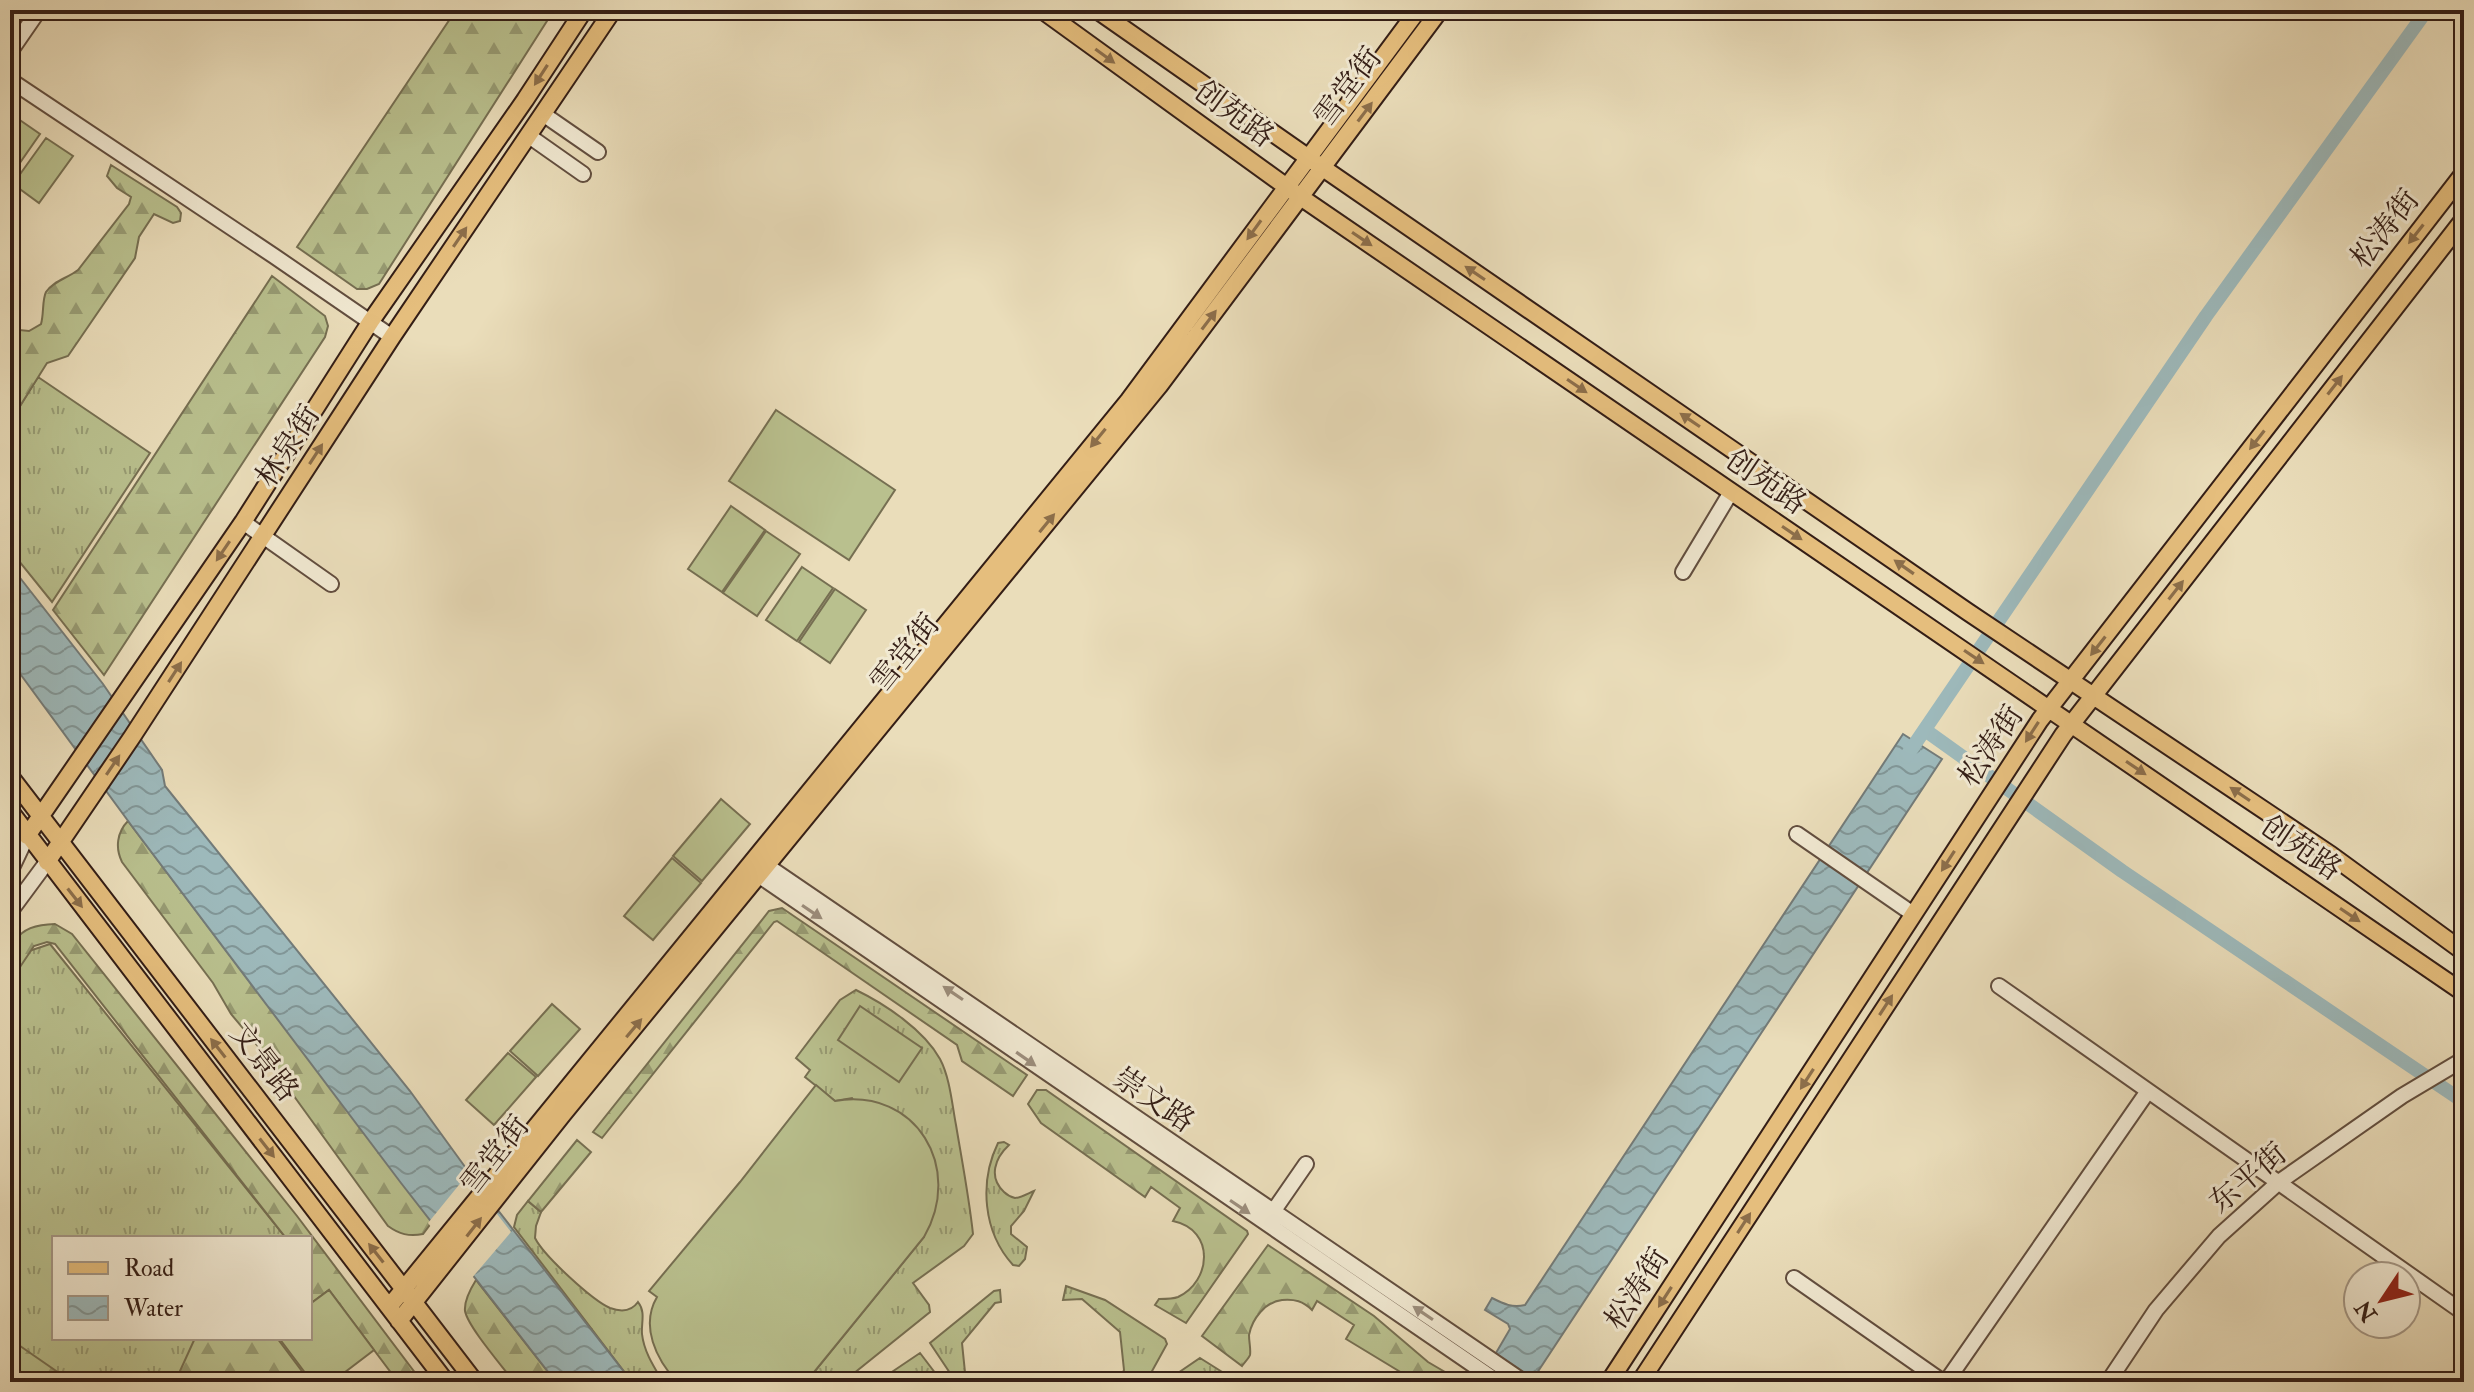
<svg xmlns="http://www.w3.org/2000/svg" width="2474" height="1392" viewBox="0 0 2474 1392" font-family="'IM FELL Double Pica','Noto Serif SC',serif">
<defs>
<pattern id="grass-tufts" width="24" height="20" patternUnits="userSpaceOnUse" patternTransform="scale(2)"><rect width="24" height="20" fill="#b9c08e"/><path d="M3 7l-1-3M5 7V3M7 7l1-3M15 17l-1-3M17 17v-4M19 17l1-3" fill="none" stroke="#979b73"/></pattern>
<pattern id="forest-firs" width="22" height="20" patternUnits="userSpaceOnUse" patternTransform="scale(2)"><rect width="22" height="20" fill="#b9c08e"/><path d="M5 1l3.5 6h-7zM16 11l3.5 6h-7z" fill="#979b73"/></pattern>
<pattern id="water-waves" width="16" height="10" patternUnits="userSpaceOnUse" patternTransform="scale(2)"><rect width="16" height="10" fill="#9db9bb"/><path d="M0 5q4-4 8 0t8 0" fill="none" stroke="#819697"/></pattern>
</defs>
<rect width="100%" height="100%" fill="#eaddba"/>
<filter id="stains"><feTurbulence type="fractalNoise" baseFrequency=".0025" numOctaves="4"/><feColorMatrix values="0 0 0 0 .2 0 0 0 0 .09 0 0 0 0 .02 0 0 0 .5 -.17"/></filter>
<radialGradient id="worn" r=".72"><stop offset=".6" stop-color="#630" stop-opacity="0"/><stop offset="1" stop-color="#630" stop-opacity=".3"/></radialGradient>
<path fill="url(#grass-tufts)" stroke="#766f52" stroke-width="2" d="M38,377L150,453L52,602L10,550V422Z
M50,944L286,1238H54V1338H214L188,1382H68L10,1342V965L17,955Z
M856,990C885,1004 924,1030 940,1059C950,1078 952,1104 956,1125C962,1161 969,1197 973,1234L964,1246L913,1283L929,1305L930,1312L843,1382H806L924,1237L852,1098L835,1101L805,1077L810,1070L796,1058L840,1000Z
M1004,1142L1009,1145C995,1158 988,1177 1004,1192C1007,1195 1011,1197 1015,1198C1021,1198 1029,1193 1034,1191L1024,1211L1011,1226V1234L1027,1247L1025,1259L1019,1266L1013,1265C983,1232 979,1182 998,1143Z
M528,1201L541,1212L536,1226L535,1238C544,1256 592,1300 610,1308C621,1312 631,1312 638,1302C646,1312 641,1323 642,1334C644,1352 654,1367 663,1382H632L514,1227L517,1215Z
M1066,1286L1105,1300L1165,1339L1167,1344L1146,1382H1119L1124,1370L1120,1332L1082,1299L1063,1300Z
M1000,1290L1001,1302L995,1303L962,1343L966,1382H956L930,1343L994,1291Z
M920,1353L942,1382H877Z
M1200,1358L1238,1382H1169L1175,1375Z"/>
<path fill="url(#forest-firs)" stroke="#766f52" stroke-width="2" d="M456,10H554L379,284L367,289H357L297,247Z
M111,165L177,207L181,213L180,221L173,223L154,214L139,237L135,258L68,356L47,363L10,422V329L29,331L41,324C44,314 42,300 46,292C53,281 68,278 78,270L129,204L131,197L117,188L107,176Z
M272,276L325,316L328,326L325,337L104,675L53,610Z
M128,821L432,1222L423,1234C409,1237 399,1234 388,1226L257,1045L231,1014L213,983L122,862C115,848 117,832 128,821Z
M782,908L1027,1075L1013,1096L962,1061L957,1045L777,921L774,922L602,1138L593,1132L769,911Z
M55,924L72,934L297,1216L422,1382H398L329,1290L310,1304V1238H286L55,944L47,942L34,946L10,982C10,945 12,925 55,924Z
M1037,1090H1046L1247,1231L1248,1234L1186,1323L1155,1305L1159,1299C1165,1299 1173,1299 1178,1297C1211,1282 1216,1230 1173,1221L1180,1208L1151,1187L1145,1197L1041,1123L1028,1104Z
M577,1140L591,1152L541,1212L528,1201Z
M1268,1245L1374,1316L1428,1362L1462,1382H1417L1346,1339L1354,1325L1317,1301L1312,1310C1303,1301 1295,1299 1282,1300C1265,1302 1252,1319 1249,1335C1249,1342 1251,1349 1250,1355C1249,1358 1244,1363 1242,1366L1202,1336Z
M476,1280L556,1382H514C503,1367 468,1327 465,1311C464,1301 471,1288 476,1280Z
M195,1338H277L310,1382H272L265,1373L257,1382H175Z
M10,1339L72,1382H10Z"/>
<path fill="#b9c08e" stroke="#766f52" stroke-width="2" d="M14,116L40,134L10,177V122Z
M46,138L73,156L39,203L13,184Z
M776,410L895,490L849,560L729,481Z
M731,506L765,530L722,592L688,569Z
M766,531L800,554L757,616L723,593Z
M802,567L833,588L797,641L766,620Z
M835,589L866,610L830,663L799,642Z
M721,799L750,824L702,881L673,856Z
M672,858L701,883L653,940L624,916Z
M552,1004L580,1029L538,1076L510,1051Z
M860,1006L922,1048L899,1082L838,1040Z
M508,1053L536,1077L494,1125L466,1100Z
M816,1085L835,1101C916,1087 964,1168 924,1237L806,1382H677C656,1359 640,1326 657,1297L649,1291L740,1182Z
M329,1290L374,1350L332,1382H312L279,1338H310V1304Z"/>
<path fill="url(#water-waves)" stroke="#737b79" stroke-width="2" d="M10,565L103,684L162,770L165,786L410,1091L476,1182L632,1382H556L401,1183L134,829L10,660Z
M1903,734L1942,759L1531,1382H1479L1510,1329L1508,1324L1485,1310L1492,1298C1504,1304 1512,1308 1525,1305Z"/>
<path fill="#eaddba" d="M467,1175L511,1232L471,1279L428,1223Z"/>
<g fill="none" stroke-linecap="round" stroke-linejoin="round">
<path stroke="#9db9bb" stroke-width="14" d="M1925,730L2122,871L2464,1102
M1906,757L2206,316L2427,10"/>
<g stroke="#624e3f" stroke-width="18">
<path id="minor" d="M10,52L39,10
M10,80L274,256L392,337
M543,114L598,152
M529,136L583,174
M243,522L331,584
M1683,572L1731,492
M1797,834L1913,914
M760,861L1524,1382
M751,870L1498,1382
M10,872L27,836
M10,912L47,862
M1999,986L2464,1313
M1268,1219L1306,1164
M1794,1278L1943,1382
M1946,1382L2148,1091
M2108,1382L2156,1310L2219,1236L2279,1182L2402,1096L2464,1059"/>
</g>
<g stroke="#341e16" stroke-width="20">
<path id="major" d="M1042,10L1302,198L2464,993
M1097,10L1323,168L1968,612L2331,855L2464,952
M10,776L475,1382
M10,811L446,1382
M27,836L243,522L371,321L525,100L584,10
M47,862L132,737L392,337L613,10
M389,1307L1129,400L1418,10
M399,1321L563,1114L1159,386L1440,10
M1609,1382L2040,720L2464,173
M1640,1382L2063,735L2464,219"/>
</g>
<use href="#minor" stroke="#f1e9d2" stroke-width="14"/>
<use href="#major" stroke="#e5be7d" stroke-width="16"/>
</g>
<defs><path id="oneway-solid" d="M-6-.8H1V-3.2L6.5 0L1 3.2V.8H-6Z" transform="scale(2)"/></defs>
<g fill="#8c6e4a">
<use href="#oneway-solid" transform="translate(1105 56) rotate(36)"/>
<use href="#oneway-solid" transform="translate(541 75) rotate(123)"/>
<use href="#oneway-solid" transform="translate(1365 112) rotate(-53)"/>
<use href="#oneway-solid" transform="translate(1254 230) rotate(126)"/>
<use href="#oneway-solid" transform="translate(2416 234) rotate(128)"/>
<use href="#oneway-solid" transform="translate(460 237) rotate(-56)"/>
<use href="#oneway-solid" transform="translate(1362 239) rotate(34)"/>
<use href="#oneway-solid" transform="translate(1475 273) rotate(-146)"/>
<use href="#oneway-solid" transform="translate(1209 320) rotate(-53)"/>
<use href="#oneway-solid" transform="translate(2335 385) rotate(-52)"/>
<use href="#oneway-solid" transform="translate(1577 386) rotate(34)"/>
<use href="#oneway-solid" transform="translate(1690 420) rotate(-146)"/>
<use href="#oneway-solid" transform="translate(1098 438) rotate(129)"/>
<use href="#oneway-solid" transform="translate(2257 440) rotate(128)"/>
<use href="#oneway-solid" transform="translate(316 454) rotate(-57)"/>
<use href="#oneway-solid" transform="translate(1047 523) rotate(-51)"/>
<use href="#oneway-solid" transform="translate(1792 533) rotate(34)"/>
<use href="#oneway-solid" transform="translate(223 551) rotate(124)"/>
<use href="#oneway-solid" transform="translate(1904 567) rotate(-145)"/>
<use href="#oneway-solid" transform="translate(2176 590) rotate(-52)"/>
<use href="#oneway-solid" transform="translate(2098 646) rotate(128)"/>
<use href="#oneway-solid" transform="translate(1974 657) rotate(34)"/>
<use href="#oneway-solid" transform="translate(175 672) rotate(-57)"/>
<use href="#oneway-solid" transform="translate(2032 732) rotate(123)"/>
<use href="#oneway-solid" transform="translate(113 765) rotate(-56)"/>
<use href="#oneway-solid" transform="translate(2136 768) rotate(34)"/>
<use href="#oneway-solid" transform="translate(2240 794) rotate(-146)"/>
<use href="#oneway-solid" transform="translate(1948 861) rotate(123)"/>
<use href="#oneway-solid" transform="translate(75 898) rotate(52)"/>
<use href="#oneway-solid" transform="translate(2350 915) rotate(34)"/>
<use href="#oneway-solid" transform="translate(1886 1005) rotate(-57)"/>
<use href="#oneway-solid" transform="translate(634 1028) rotate(-50)"/>
<use href="#oneway-solid" transform="translate(218 1048) rotate(-128)"/>
<use href="#oneway-solid" transform="translate(1807 1079) rotate(123)"/>
<use href="#oneway-solid" transform="translate(267 1148) rotate(52)"/>
<use href="#oneway-solid" transform="translate(1744 1223) rotate(-57)"/>
<use href="#oneway-solid" transform="translate(474 1227) rotate(-52)"/>
<use href="#oneway-solid" transform="translate(376 1253) rotate(-128)"/>
<use href="#oneway-solid" transform="translate(1665 1297) rotate(123)"/>
</g>
<g fill="#9c8e7d">
<use href="#oneway-solid" transform="translate(812 912) rotate(34)"/>
<use href="#oneway-solid" transform="translate(953 993) rotate(-146)"/>
<use href="#oneway-solid" transform="translate(1026 1059) rotate(35)"/>
<use href="#oneway-solid" transform="translate(1240 1207) rotate(34)"/>
<use href="#oneway-solid" transform="translate(1423 1313) rotate(-146)"/>
</g>
<g text-anchor="middle" dominant-baseline="central" stroke-width="6" stroke-linejoin="round" paint-order="stroke">
<g font-size="30" fill="#341e16" stroke="#f1e9d2">
<text transform="translate(1348 87) rotate(-53)">雪堂街</text>
<text transform="translate(1234 114) rotate(36)">创苑路</text>
<text transform="translate(2385 229) rotate(-52)">松涛街</text>
<text transform="translate(288 446) rotate(-57)">林泉街</text>
<text transform="translate(1766 482) rotate(34)">创苑路</text>
<text transform="translate(905 653) rotate(-51)">雪堂街</text>
<text transform="translate(1991 746) rotate(-56)">松涛街</text>
<text transform="translate(2301 848) rotate(34)">创苑路</text>
<text transform="translate(264 1062) rotate(52)">文景路</text>
<text transform="translate(1154 1100) rotate(34)">崇文路</text>
<text transform="translate(495 1155) rotate(-52)">雪堂街</text>
<text transform="translate(2248 1178) rotate(-40)">东平街</text>
<text transform="translate(1637 1289) rotate(-57)">松涛街</text>
</g>
</g>
<rect width="2474" height="1392" fill="none" stroke="#eaddba" stroke-width="40"/>
<rect x="12" y="12" width="2450" height="1368" fill="none" stroke="#341e16" stroke-width="4"/>
<rect x="20" y="20" width="2434" height="1352" fill="none" stroke="#341e16" stroke-width="2"/>
<rect x="52" y="1236" width="260" height="104" fill="#f1e9d2" stroke="#a59887" stroke-width="2"/>
<rect x="68" y="1262" width="40" height="12" fill="#e5be7d" stroke="#a59887" stroke-width="2"/>
<text x="124" y="1276" font-size="24" fill="#341e16">Road</text>
<rect x="68" y="1296" width="40" height="24" fill="url(#water-waves)" stroke="#a59887" stroke-width="2"/>
<text x="124" y="1316" font-size="24" fill="#341e16">Water</text>
<g transform="translate(2382 1300) rotate(235)"><circle r="38" fill="#f1e9d2" stroke="#a59887" stroke-width="2"/>
<path d="M0-6L14 30L0 20L-14 30Z" fill="#8f2418"/>
<text y="-12" font-size="22" font-weight="bold" text-anchor="middle" fill="#341e16">N</text>
</g>
<rect width="100%" height="100%" filter="url(#stains)"/>
<rect width="100%" height="100%" fill="url(#worn)"/>
</svg>
